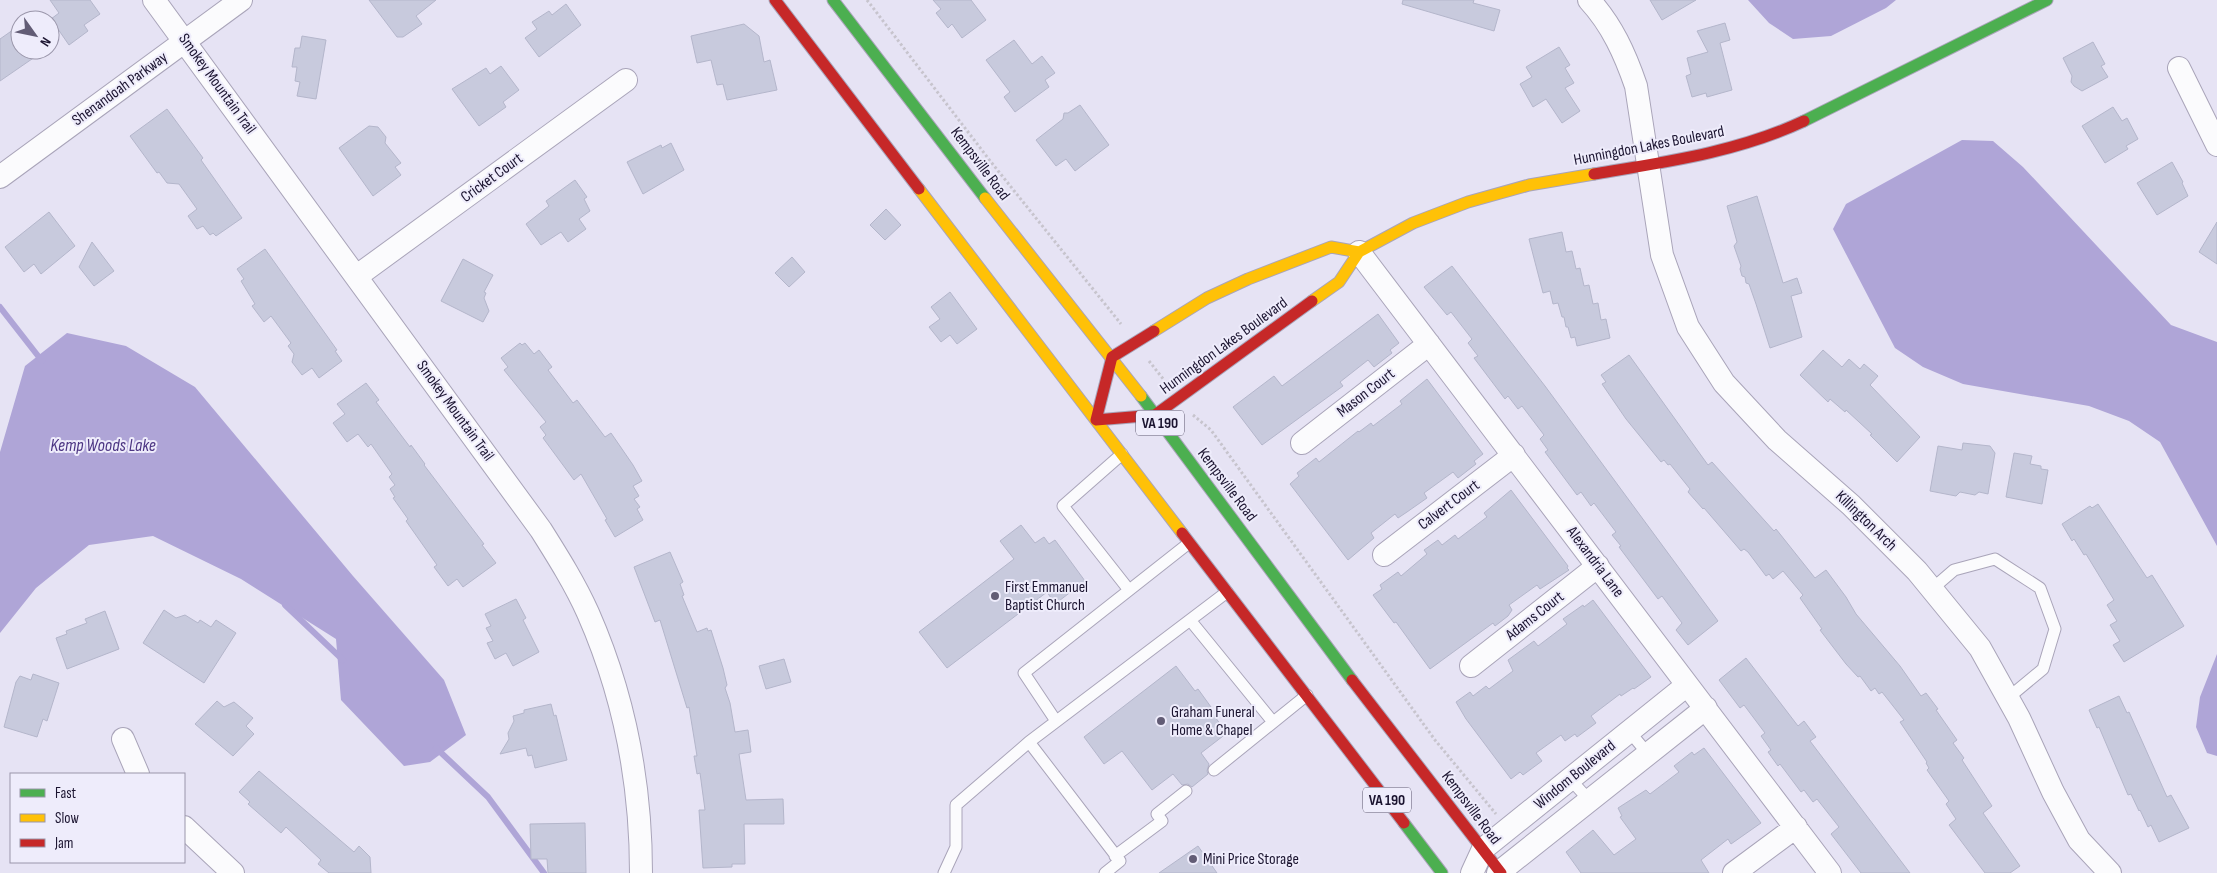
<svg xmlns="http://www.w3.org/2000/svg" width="2217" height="873" viewBox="0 0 2217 873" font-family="'Sofia Sans Condensed',sans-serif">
<rect width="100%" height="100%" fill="#e6e3f4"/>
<path fill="#afa5d7" d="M1748,0H1896L1886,8L1831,36L1793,39L1769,23Z
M1962,140L1993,141L2023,167L2171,325L2217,342V546L2160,442L2129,421L2089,406L1963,384L1923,367L1895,348L1833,229L1846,204Z
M67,333L126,346L195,387L353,576L444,680L466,735L430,762L404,766L341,700L336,639L241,579L153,536L89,545L36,588L0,633V452L25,366Z
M2217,654V756L2207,753L2196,727L2200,697Z"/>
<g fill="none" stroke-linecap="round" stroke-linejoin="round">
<path stroke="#afa5d7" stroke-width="6" d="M0,307L42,361
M285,605L343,660
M436,748L488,797L544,873"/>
</g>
<path fill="#c8cadd" stroke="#b4b6cb" d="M50,0H90L100,14L84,25L88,31L69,45L51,19L59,13Z
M369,0H436L416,16L422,24L403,37H397Z
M933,0H971L986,20L962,38L952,24L948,28L936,13L941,9Z
M1403,0H1474L1473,3L1500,10L1494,31L1402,4Z
M1650,0H1696L1662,20Z
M566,4L581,25L539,57L525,38L537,29L532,22L549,11L552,15Z
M1725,23L1730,40L1720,43L1732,90L1707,97L1706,93L1692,97L1686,76L1691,74L1687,58L1708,52L1697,31Z
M744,24L759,36L764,62L770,60L777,90L727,100L723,84L717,85L711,60L697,63L691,36Z
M20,25V50H45L0,81V39Z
M302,36L326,40L316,99L297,96L300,82L295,81L297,67H292L295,48H300Z
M1014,40L1032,64L1042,56L1055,73L1045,80L1049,87L1015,112L1004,97L1010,92L986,60Z
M2093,42L2105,64L2101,66L2108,77L2082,91L2074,86L2071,82L2072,76L2063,58Z
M1559,47L1570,65L1565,68L1574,83L1565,88L1580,111L1562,123L1546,99L1533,107L1520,84L1532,77L1526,67Z
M501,66L519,90L503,102L506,107L479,126L452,89L486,68L490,74Z
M1080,105L1109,145L1075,171L1066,159L1056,166L1036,140L1063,119L1064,113H1068Z
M2113,107L2122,121L2127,118L2138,139L2126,146L2128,149L2105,163L2082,126Z
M167,109L203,158L201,160L242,218L216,236L213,233L210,235L203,226L197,229L188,216L197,209L179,184L167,183L159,172L157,173L130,136Z
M369,126L378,127L386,137L385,143L401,163L395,167L401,175L373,196L339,148Z
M671,143L684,170L643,194L627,162L661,145L662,148Z
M2172,162L2183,182L2182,183L2188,196L2157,215L2137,183Z
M575,180L587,197L584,199L590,211L579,219L586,229L568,242L561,232L541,245L526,224L549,206L546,201Z
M1757,196L1783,283L1797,278L1802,293L1791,296L1802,337L1770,348L1756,304L1749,284L1746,283L1745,277L1742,276L1740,269L1741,266L1734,246L1737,242L1727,206Z
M886,209L901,225L885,240L870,225Z
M49,212L75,246L41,274L34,264L24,272L5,247Z
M2217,222V264L2199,252Z
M1562,232L1566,252L1572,251L1576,269L1580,268L1584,286L1589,285L1593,304L1598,303L1601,320L1606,319L1610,338L1577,346L1575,337L1571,338L1568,327H1566L1564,317H1562L1558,303L1553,304L1550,291L1543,293L1529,239Z
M92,242L114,271L94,286L79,267Z
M265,249L337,350L335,351L342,361L319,378L312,368L302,375L292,362L294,354L288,346L291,343L271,316L264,322L252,306L255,304L241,281L244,279L237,269Z
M792,257L805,272L789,287L775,273Z
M463,259L493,275L484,292L486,293L484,298L489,311L483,322L441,301Z
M1452,266L1545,386L1718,621L1688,645L1676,630L1682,623L1662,596L1658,599L1619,547L1621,546L1612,535L1616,532L1594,503L1591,506L1581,492L1577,495L1545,452L1548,450L1540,439L1544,435L1522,406L1518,409L1508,396L1505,399L1474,358L1478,356L1468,343L1472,339L1451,312L1447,315L1424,287Z
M950,292L977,329L957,344L950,335L941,342L929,327L940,319L931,307Z
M1378,314L1399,343L1390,350L1392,353L1374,367L1368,360L1340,382L1343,386L1262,445L1233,407L1274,376L1282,386Z
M520,343L522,345L525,343L534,354L539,350L552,367L548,370L573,403L577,400L605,437L611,433L633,465L642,481L633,486L639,496L634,499L640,507L637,509L643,520L615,537L605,520L607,519L581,474L574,480L543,438L546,435L540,427L546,422L504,370L508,367L501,358Z
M1823,350L1842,367L1849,359L1860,369L1864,364L1878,376L1870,385L1920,437L1897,462L1870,435L1872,434L1846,410L1845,412L1830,399L1828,402L1800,375Z
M1629,355L1708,465L1712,462L1774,531L1776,529L1815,578L1826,570L1846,597L1856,614L1900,666L1921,696L1926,693L1938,709L1936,710L1957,740L1953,743L1964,758L1962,760L1992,806L1983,813L2020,866L2010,873H1985L1949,825L1956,819L1946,804L1949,801L1927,770L1929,768L1926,763L1927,762L1900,722L1904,720L1882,692L1879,694L1875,688L1871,691L1860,676L1858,677L1846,664L1820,630L1822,629L1800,598L1803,595L1783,571L1773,579L1769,574L1766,576L1748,552L1744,549L1741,551L1704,508L1703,509L1688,492L1690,489L1670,464L1668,465L1664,460L1661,462L1626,419L1602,384L1606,382L1601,375Z
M1427,379L1483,454L1474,461L1476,464L1458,478L1453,472L1424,493L1427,498L1407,512L1398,518L1395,514L1371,533L1374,538L1348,560L1290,484L1299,476L1297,473L1316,458L1319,462L1358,431L1359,432L1371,423L1373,426L1402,404L1400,401Z
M366,383L379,400L376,402L410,447L411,445L425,464L424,465L484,544L482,545L496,563L463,587L457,579L448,586L434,567L437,565L406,521L408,519L393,498L395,497L390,489L395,485L389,477L392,474L371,444L368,447L358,434L347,442L333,423L345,414L337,404Z
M1963,443L1990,446L1995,453L1988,494L1979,492L1975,495L1960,492L1956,496L1930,491L1938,446L1962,450Z
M2014,453L2032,456L2030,464L2041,466V469L2048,470L2042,504L2006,497Z
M1511,490L1568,566L1567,568L1569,570L1540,589L1537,585L1509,605L1512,610L1508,616L1495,626L1493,623L1430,669L1396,622L1394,623L1373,595L1382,589L1380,585L1398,572L1401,576L1427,554L1424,550L1438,540L1442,545L1455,535L1458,539L1487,517L1484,513Z
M2098,504L2147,578L2152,575L2184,626L2124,662L2113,645L2120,641L2110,625L2117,621L2107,605L2114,600L2086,554L2084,555L2074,539L2072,541L2062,524L2090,506L2092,508Z
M1021,525L1035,543L1044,537L1049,544L1055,540L1085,581L1055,604L1047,592L947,668L919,632L1014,559L1000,541Z
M670,552L683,582L680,584L684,595L682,596L697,632L707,628L708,631L711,630L723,668L727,685L725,688L730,703L735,732L748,730L751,752L739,754L746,800L783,799L784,824H744L745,864H732V867L703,868L699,810H705L700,773L697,774L694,756H697L689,707L687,708L660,620L655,622L634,567Z
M516,599L526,618L523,620L539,652L513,666L506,653L495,659L487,643L493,641L486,628L491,626L485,614Z
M1593,600L1651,677L1634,689L1633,688L1621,696L1620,694L1591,716L1596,723L1577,737L1575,734L1565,741L1561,735L1536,753L1542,761L1523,775L1520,772L1511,779L1466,719L1456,702L1470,692L1473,696L1486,686L1489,689L1513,671L1508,660L1534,641L1538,646L1567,624L1563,619L1583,605L1584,607Z
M164,610L176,618L185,615L198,623L200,620L211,627L216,620L236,633L204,683L143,643Z
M105,611L119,649L67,669L56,638L67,634L66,631L87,623L85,619Z
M1746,658L1798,726L1804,721L1816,737L1810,741L1910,873H1861L1831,834L1839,827L1817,799L1813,802L1804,790L1801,792L1780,764L1778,766L1768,752L1771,750L1761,736L1765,733L1744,705L1740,708L1719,680Z
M784,659L791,682L766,689L759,666Z
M1176,666L1195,691L1198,689L1211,707L1209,709L1227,733L1201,753L1209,764L1207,771L1208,774L1192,787L1188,784L1182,785L1173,774L1152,790L1122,751L1104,764L1084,737Z
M33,674L59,683L47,721L43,719L37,737L4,727L16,682L20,676L31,680Z
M2119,696L2127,713L2129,712L2167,797L2171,795L2189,828L2159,842L2151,825L2148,827L2140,810L2139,811L2131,794L2128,795L2099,727L2097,728L2089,710Z
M217,701L224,707L234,702L253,718L246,726L254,734L233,756L195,724Z
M551,704L554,716L556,715L567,760L535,768L532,755L528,756L526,748L500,754L509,739L508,733L514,721L513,716L524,713V710Z
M1704,748L1761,823L1731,844L1728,839L1701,860L1709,873H1581L1566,852L1593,830L1614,855L1636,839L1620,817L1622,816L1618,808L1646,790L1650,794L1679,772L1674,766L1692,752L1694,755Z
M259,771L354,852L359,846L370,857L371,873H329L318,864L321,860L286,827L281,833L248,804L250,802L239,792Z
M585,823L586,873H548L547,859H531L530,824Z
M1198,846L1217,873H1159Z"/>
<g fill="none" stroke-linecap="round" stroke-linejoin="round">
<g stroke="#a9a4b9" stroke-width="13">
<path id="lane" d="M1122,454L1063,506L1129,590
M1932,589L1954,570L1995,559L2040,588L2055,629L2043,669L2008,698
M1190,620L1273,722
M1056,721L1024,673L1189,543
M1629,731L1648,754
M1029,742L1120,861L1105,873
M1214,770L1307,695
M1570,779L1589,800
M1115,856L1162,821L1157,814L1186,791
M944,873L956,847V805L1029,742L1227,592"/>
</g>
<g stroke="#a9a4b9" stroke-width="24">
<path id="street" d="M154,0L541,530C558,557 575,584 588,613C625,697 641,782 641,873
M1589,0C1612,25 1625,54 1636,86L1662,255L1688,327L1724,383L1777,440L1851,505L1917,571L1980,648L2019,718L2053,792L2079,840L2110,873
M2179,68L2217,145
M0,177L241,0
M1359,252L1830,873
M357,276L626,80
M1302,443L1429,344
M1384,555L1514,455
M1471,666L1598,566
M123,739L138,774
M184,827L233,873
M1472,873L1483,849L1687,685
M1498,873L1706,708
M1734,873L1796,827"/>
</g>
<g stroke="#a9a4b9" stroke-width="13">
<path id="fast" d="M833,0L985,198
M1804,121L2047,0
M1141,396L1352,680
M1404,823L1442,873"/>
</g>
<g stroke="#a9a4b9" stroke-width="13">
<path id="slow" d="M919,189L1182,533
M985,198L1141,396
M1312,301L1339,282L1359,252L1413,223L1468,202L1529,185L1594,174
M1154,331L1207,298L1248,279L1331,247L1359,252"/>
</g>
<g stroke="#a9a4b9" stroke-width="13">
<path id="jam" d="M775,0L919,189
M1594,174C1666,162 1738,152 1804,121
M1154,331L1112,357L1096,420L1155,415L1312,301
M1182,533L1404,823
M1352,680L1501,873"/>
</g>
<path stroke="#c7c4cd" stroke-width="3" stroke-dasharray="2.5 2.5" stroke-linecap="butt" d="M867,0L991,162L1121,324
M1149,361L1164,380
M1193,415L1211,430L1435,740L1496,814"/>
<use href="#lane" stroke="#fbfbfd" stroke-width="11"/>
<use href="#street" stroke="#fbfbfd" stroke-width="22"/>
<use href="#fast" stroke="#4caf50" stroke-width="11"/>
<use href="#slow" stroke="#ffc107" stroke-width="11"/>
<use href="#jam" stroke="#c62828" stroke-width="11"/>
</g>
<g fill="#625c75" stroke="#eeecfb" stroke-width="2">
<circle cx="995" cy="596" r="5"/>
<circle cx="1161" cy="721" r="5"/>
<circle cx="1193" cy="859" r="5"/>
</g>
<g text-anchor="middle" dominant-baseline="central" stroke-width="4" stroke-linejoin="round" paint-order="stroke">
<g fill="#eeecfb" stroke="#5a556d" stroke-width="1">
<rect x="1136" y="410.5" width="48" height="25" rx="4"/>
<rect x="1363" y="787.5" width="48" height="25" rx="4"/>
</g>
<g font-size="15" font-weight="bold" fill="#1b1430">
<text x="1160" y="423">VA 190</text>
<text x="1387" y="800">VA 190</text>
</g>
<g font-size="16" fill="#1b1430" stroke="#eeecfb">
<text transform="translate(217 84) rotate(54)">Smokey Mountain Trail</text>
<text transform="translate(120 89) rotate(-36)">Shenandoah Parkway</text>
<text transform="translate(1649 146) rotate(-11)">Hunningdon Lakes Boulevard</text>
<text transform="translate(980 164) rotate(53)">Kempsville Road</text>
<text transform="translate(492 178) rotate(-36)">Cricket Court</text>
<text transform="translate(1224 346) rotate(-36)">Hunningdon Lakes Boulevard</text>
<text transform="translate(1366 393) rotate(-38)">Mason Court</text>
<text transform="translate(455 411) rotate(54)">Smokey Mountain Trail</text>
<text transform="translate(1227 485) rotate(53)">Kempsville Road</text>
<text transform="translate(1449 505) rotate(-37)">Calvert Court</text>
<text transform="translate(1866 521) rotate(44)">Killington Arch</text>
<text transform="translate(1595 562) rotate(53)">Alexandria Lane</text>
<text transform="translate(1535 616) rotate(-38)">Adams Court</text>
<text transform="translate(1575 775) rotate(-39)">Windom Boulevard</text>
<text transform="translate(1471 808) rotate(53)">Kempsville Road</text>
</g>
<g font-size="16" fill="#1b1430" stroke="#eeecfb" text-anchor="start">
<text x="1005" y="587">First Emmanuel<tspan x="1005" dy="18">Baptist Church</tspan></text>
<text x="1171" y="712">Graham Funeral<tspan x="1171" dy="18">Home &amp; Chapel</tspan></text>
<text x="1203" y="859">Mini Price Storage</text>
</g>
<g font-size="18" font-style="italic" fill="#4c3583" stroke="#eeecfb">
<text x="103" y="445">Kemp Woods Lake</text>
</g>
</g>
<rect x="10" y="773" width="175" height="90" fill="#eeecfb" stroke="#9a96aa"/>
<rect x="20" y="789" width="25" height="8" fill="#4caf50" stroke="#9a96aa"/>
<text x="55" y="798" font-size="15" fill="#1b1430">Fast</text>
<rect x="20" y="814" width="25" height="8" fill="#ffc107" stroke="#9a96aa"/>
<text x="55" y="823" font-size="15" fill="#1b1430">Slow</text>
<rect x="20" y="839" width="25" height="8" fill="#c62828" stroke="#9a96aa"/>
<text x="55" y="848" font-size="15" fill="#1b1430">Jam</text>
<g transform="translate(35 35) rotate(123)"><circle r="24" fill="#eeecfb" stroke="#9a96aa"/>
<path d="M0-4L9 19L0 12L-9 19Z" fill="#625c75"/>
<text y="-8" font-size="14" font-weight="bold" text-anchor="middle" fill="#1b1430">N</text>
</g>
</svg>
